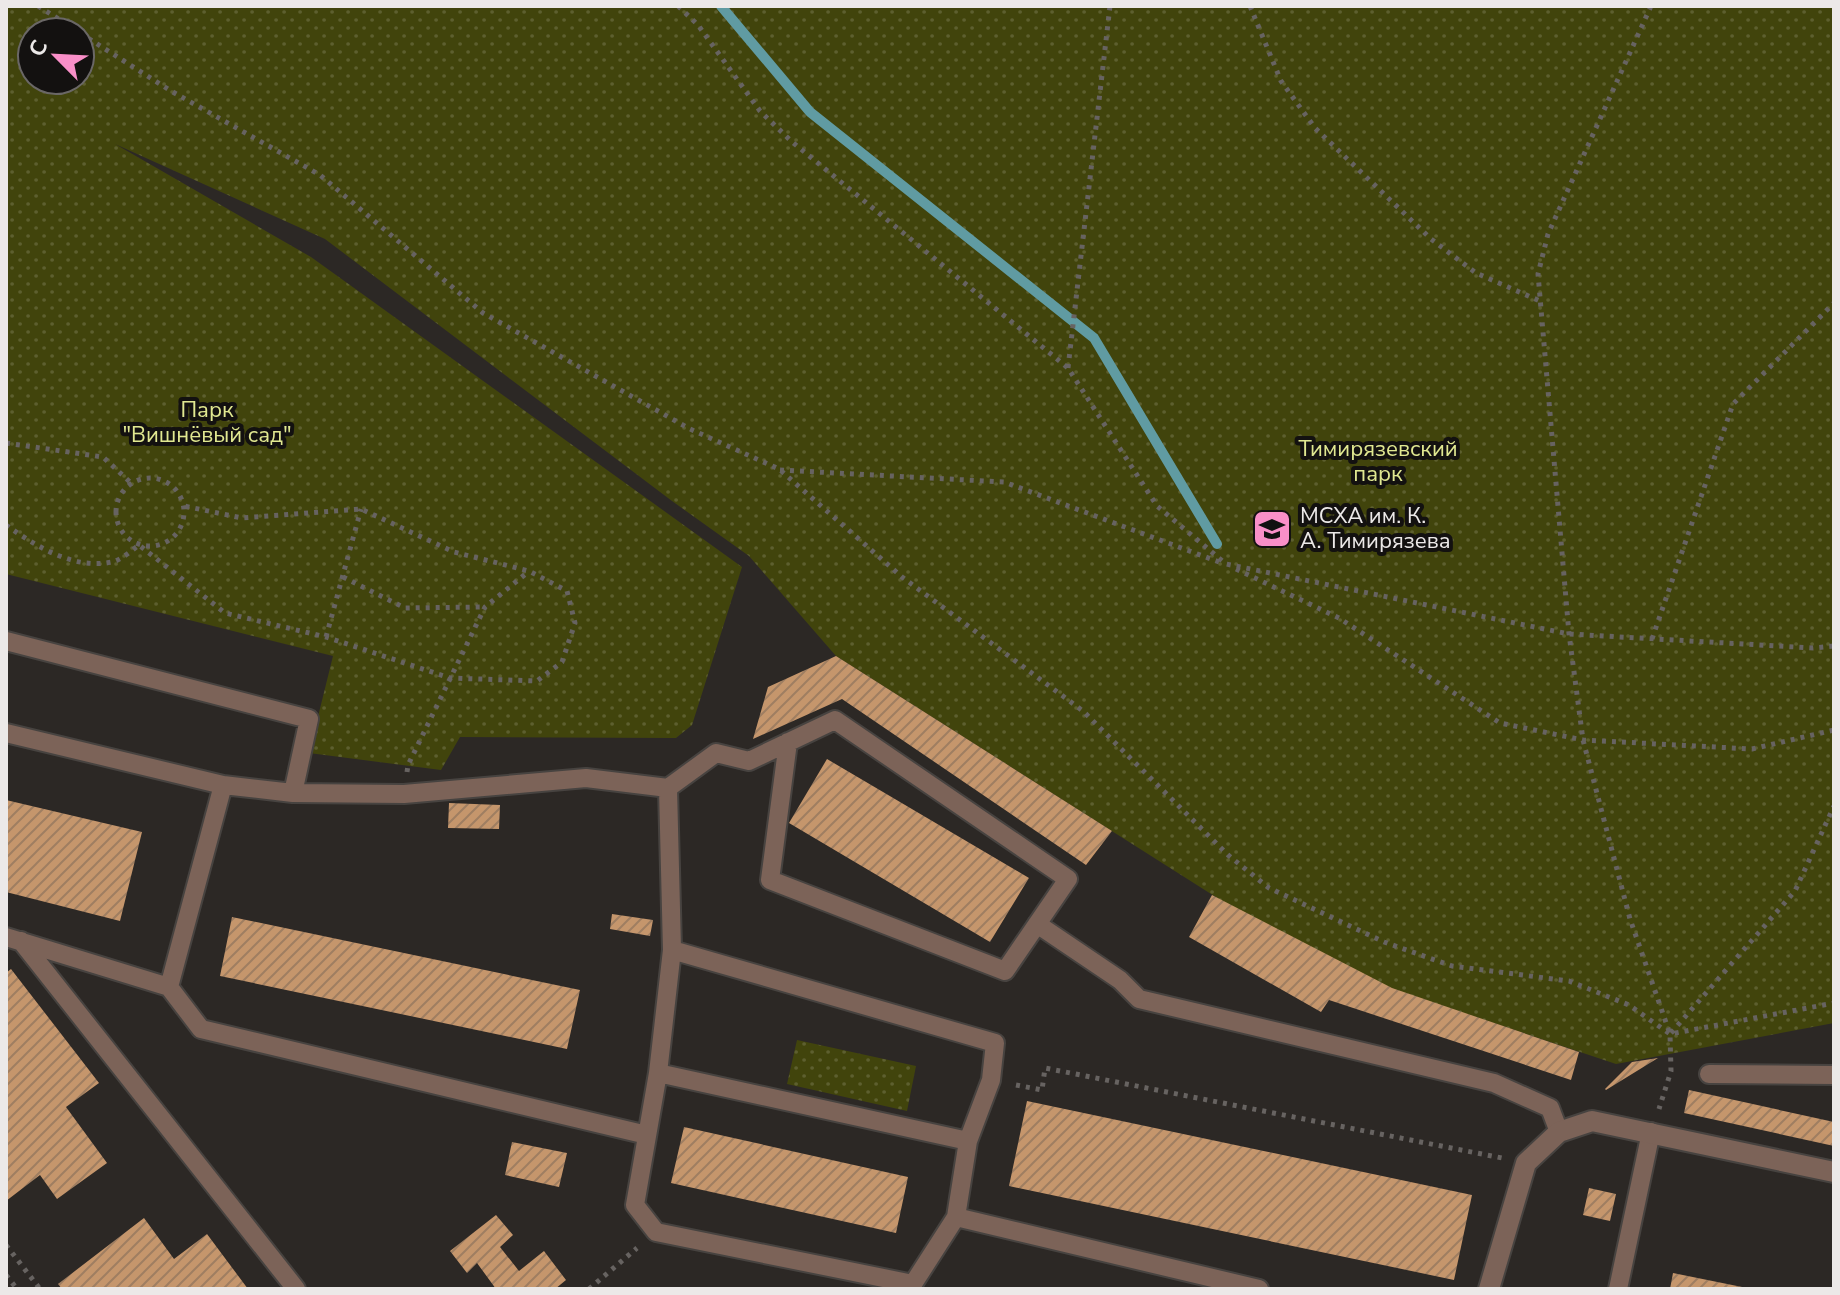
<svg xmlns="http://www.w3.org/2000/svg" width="1840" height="1295" viewBox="0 0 1840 1295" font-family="'Nunito Sans',sans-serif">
<defs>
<pattern id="park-dots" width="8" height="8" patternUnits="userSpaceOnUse" patternTransform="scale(2)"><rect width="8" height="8" fill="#41440c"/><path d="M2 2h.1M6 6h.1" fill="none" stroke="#5d5f2f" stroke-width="1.8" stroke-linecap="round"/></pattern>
<pattern id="building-hatch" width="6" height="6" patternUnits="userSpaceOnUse" patternTransform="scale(2)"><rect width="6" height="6" fill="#c5966c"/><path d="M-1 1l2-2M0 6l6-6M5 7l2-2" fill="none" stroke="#9f7e61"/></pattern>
</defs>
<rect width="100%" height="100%" fill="#2c2825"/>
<path fill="url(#park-dots)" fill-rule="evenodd" d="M6,6H1834V1023L1616,1064L1392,989L1230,906L836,656L749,556L672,501L325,239L115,144L311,257L742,567L692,725L676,738L460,737L441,770L309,753L333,656L6,574ZM32,32H80V80H32Z
M797,1040L916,1066L907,1111L787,1084Z"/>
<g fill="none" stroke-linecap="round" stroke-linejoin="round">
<path stroke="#609ba2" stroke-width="10" d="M721,6L810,112L1094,338L1217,544"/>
</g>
<path fill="url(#building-hatch)" d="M836,656L1112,831L1086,865L842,699L753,739L768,687Z
M827,759L1029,878L990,942L789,823Z
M6,800L142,832L120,921L6,892Z
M449,803L500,805L499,829L448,828Z
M1212,895L1392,988L1579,1052L1571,1080L1329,1000L1321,1012L1189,937Z
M612,914L653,920L650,936L610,929Z
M232,917L580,990L567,1049L220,976Z
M11,969L99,1083L66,1107L107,1163L57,1199L40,1175L6,1201V973Z
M1658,1058L1606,1090L1605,1089L1632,1062Z
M1689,1090L1834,1122V1146L1684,1113Z
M1027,1101L1472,1195L1454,1280L1009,1186Z
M684,1127L908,1177L896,1233L671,1183Z
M512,1142L567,1153L559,1187L505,1175Z
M1589,1188L1616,1194L1610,1221L1583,1215Z
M496,1215L513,1235L500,1247L519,1271L544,1251L566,1280L555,1289H496L477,1263L467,1273L450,1251Z
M144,1218L174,1259L207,1234L248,1289H62L58,1284Z
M1673,1273L1747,1288V1289H1670Z"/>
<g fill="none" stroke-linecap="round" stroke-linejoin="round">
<g stroke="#474340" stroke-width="22">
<path id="lane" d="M6,641L309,719L293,793
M6,733L223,785L169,987
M223,785L293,793L404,794L586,778L668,788L672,950L658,1073
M668,788L716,753L749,761L835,720L1068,879L1005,971L770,880L788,742
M1037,924L1120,980L1139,999L1494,1083L1550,1108L1559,1132
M6,937L169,987L201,1029L647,1135
M21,941L296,1289
M672,950L995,1043L991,1080L968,1141
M658,1073L968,1141L956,1217L913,1284L656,1232L635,1205Z
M1709,1074L1834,1075
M956,1217L1259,1289
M1618,1289L1651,1132"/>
</g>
<g stroke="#474340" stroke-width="24">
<path id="street" d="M1489,1289L1526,1163L1559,1132L1592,1121L1834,1172"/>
</g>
<path stroke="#676361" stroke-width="5" stroke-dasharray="4 6" stroke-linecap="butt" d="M38,6L79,32
M678,6L698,25L760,111L791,141L1068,368L1157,506L1226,564L1569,634L1813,648L1834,646
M1250,6L1281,81L1315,128L1431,239L1476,273L1540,301
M1651,6L1548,234L1538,274L1569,634L1583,740L1630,919L1670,1034L1671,1071L1659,1109
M80,33L171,91L320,175L483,313L690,429L779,469L902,577L1083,711L1228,855L1269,888L1384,942L1452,966L1569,981L1629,1005L1670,1034L1834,1003
M1068,368L1110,6
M6,443L103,457L131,483
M780,470L1004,482L1219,562
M116 512a34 34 0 1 1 68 0a34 34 0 1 1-68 0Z
M6,525C36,546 73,570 112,562C121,560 131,551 139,545L225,613L326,637L450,678L537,681L562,662L575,623L567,591L529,571L454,552L361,509L242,518L184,506
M1236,569L1339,618L1500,723L1583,740L1752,749L1834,730
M343,577L405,608L485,607
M326,637L361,509
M1652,639L1733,404L1834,303
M407,772L408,765L485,607L528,572
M1671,1033L1795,891L1834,806
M1016,1085L1042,1090L1045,1068L1502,1158
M6,1245L40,1289
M6,1275L17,1289
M589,1289L637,1248"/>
<use href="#lane" stroke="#7c6358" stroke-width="18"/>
<use href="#street" stroke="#7c6358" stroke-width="20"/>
</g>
<defs>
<g id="university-square" transform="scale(2)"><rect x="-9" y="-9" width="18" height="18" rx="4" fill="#f98fc8" stroke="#131110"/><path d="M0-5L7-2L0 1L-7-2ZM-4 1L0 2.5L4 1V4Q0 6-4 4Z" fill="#111"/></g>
</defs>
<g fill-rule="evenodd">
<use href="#university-square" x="1272" y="529"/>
</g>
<g text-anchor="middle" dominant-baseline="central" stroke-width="8" stroke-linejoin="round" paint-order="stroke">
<g font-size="22" fill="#e1e891" stroke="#131110">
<text x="207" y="410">Парк<tspan x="207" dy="25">"Вишнёвый сад"</tspan></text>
<text x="1378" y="449">Тимирязевский<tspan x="1378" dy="25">парк</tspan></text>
</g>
<g font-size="22" fill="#ece9e8" stroke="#131110" text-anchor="start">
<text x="1300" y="516">МСХА им. К.<tspan x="1300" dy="25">А. Тимирязева</tspan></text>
</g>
</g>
<rect width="1840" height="1295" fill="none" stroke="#ece9e8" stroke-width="16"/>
<g transform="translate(56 56) rotate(294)"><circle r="38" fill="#131110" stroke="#6a6766" stroke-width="2"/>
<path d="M0-6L14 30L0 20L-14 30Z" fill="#f98fc8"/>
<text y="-12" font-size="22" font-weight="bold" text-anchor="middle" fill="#ece9e8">С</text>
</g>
</svg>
